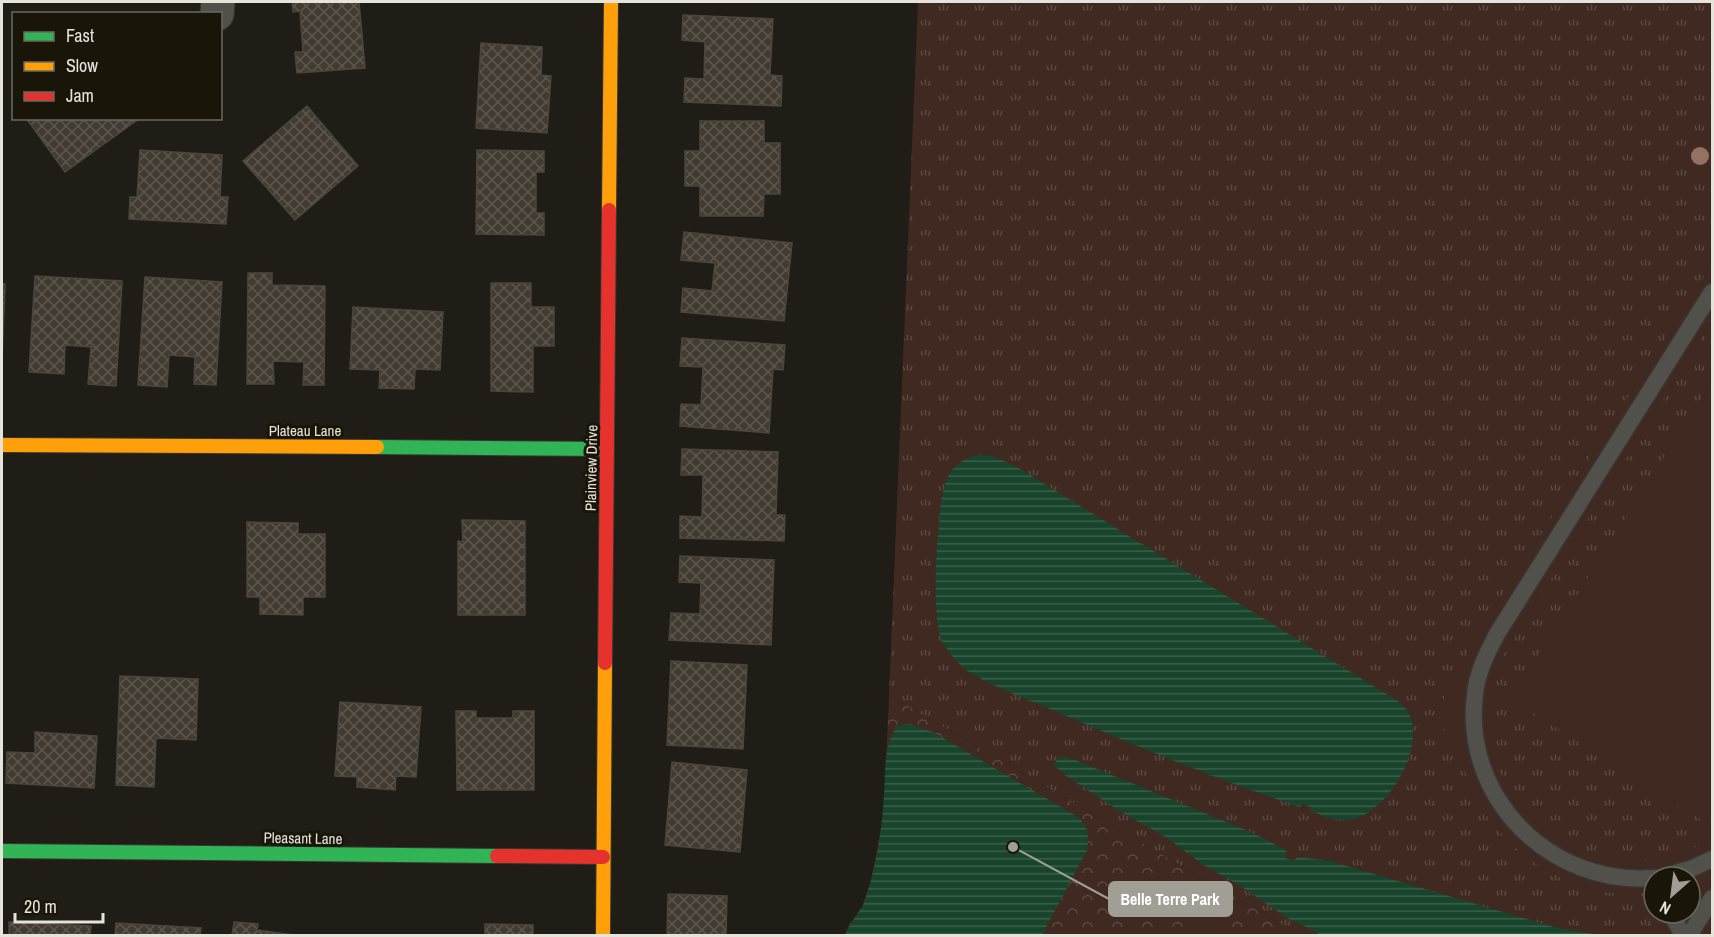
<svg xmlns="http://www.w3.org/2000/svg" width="1714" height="937" viewBox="0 0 1714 937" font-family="'Archivo Narrow',sans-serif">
<defs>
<pattern id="grass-tufts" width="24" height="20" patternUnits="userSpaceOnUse" patternTransform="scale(1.5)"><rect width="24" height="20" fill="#402921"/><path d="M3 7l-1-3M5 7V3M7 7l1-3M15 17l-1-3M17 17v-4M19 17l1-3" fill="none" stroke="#5b4841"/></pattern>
<pattern id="park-crowns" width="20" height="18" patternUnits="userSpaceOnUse" patternTransform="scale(1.5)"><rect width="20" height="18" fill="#402921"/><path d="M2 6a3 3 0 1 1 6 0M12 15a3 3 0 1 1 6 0" fill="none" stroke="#5b4841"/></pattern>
<pattern id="water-rules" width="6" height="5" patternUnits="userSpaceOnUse" patternTransform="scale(1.5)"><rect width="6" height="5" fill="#19442c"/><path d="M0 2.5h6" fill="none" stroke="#3a5f4a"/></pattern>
<pattern id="building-cross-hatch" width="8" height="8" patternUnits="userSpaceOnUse" patternTransform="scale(1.5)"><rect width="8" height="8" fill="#423b31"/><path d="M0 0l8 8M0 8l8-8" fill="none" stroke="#5d574e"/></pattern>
</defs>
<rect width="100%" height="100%" fill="#1f1d16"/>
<path fill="url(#grass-tufts)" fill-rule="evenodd" d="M918,2H1712V935H1300L889,695ZM1654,877H1690V913H1654Z"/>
<path fill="url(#park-crowns)" d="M889,695L1300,935L845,936L849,925L862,907L871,881L884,813Z"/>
<path fill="#402921" d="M1712,264V322L1510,644C1506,651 1502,657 1499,664C1489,688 1487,715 1491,740C1508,844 1625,893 1712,838V923L1704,935H1675V924L1682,913H1690V900L1701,880L1690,886V877H1654V893C1634,895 1615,895 1595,890C1540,878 1488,833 1468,780C1462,763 1460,744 1458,726L1452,734L1432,722L1473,642Z
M1712,381V811L1705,822L1511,699Z
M1209,915L1243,935H1196Z"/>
<path fill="url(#water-rules)" d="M981,455L992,456L1015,466L1398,701C1404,706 1409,711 1411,719C1422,753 1388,810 1354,819C1339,823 1324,816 1310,811L1311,807L1302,804L1300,807C1219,780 1140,748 1062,714C1032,701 999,690 971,673C959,666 950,654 943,643C932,624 936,549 939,525C941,502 942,468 968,458C972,456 977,456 981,455Z
M910,724L933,732L1078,817C1089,828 1089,836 1087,850L1042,935H845C849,923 859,915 864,903C879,861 884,814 885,770C886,754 888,739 897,726Z
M1062,757L1075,760L1251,832L1284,849L1287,852L1285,858L1294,861L1297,857L1330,861L1557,928L1600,935H1320L1315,931L1287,918L1239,885L1202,864L1167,838L1118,810L1066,776L1054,765L1057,759Z"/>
<path fill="url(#building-cross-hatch)" stroke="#494640" stroke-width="1.5" d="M292,2H359L365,68L297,73L295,52H303L300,11L293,12Z
M683,15L773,19L770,75L782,76L781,106L684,102L685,78L704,79L705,42L682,40Z
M481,43L542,47L541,75L551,76L547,133L476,128Z
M307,106L358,166L295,220L243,161Z
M26,118H140L65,172Z
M700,121H764V143H780V194H764L763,216H700V186H685V151H700Z
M140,150L222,155L220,197H228L226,224L129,219L130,197H137Z
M477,150L544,151V172H536V213H544V235L476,234Z
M684,232L792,243L784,321L681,312L683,288L712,291L715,263L681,260Z
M248,273H272V285L325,286L324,385H303L304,362L273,361L274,384H247Z
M35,276L122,281L116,386L88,384L91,347L65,345L64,374L29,372Z
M145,277L222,282L216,385L194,384L195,357L169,355L167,387L138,385Z
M491,283H531V307H554V346H533V392L491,391Z
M2,284H5L2,363Z
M353,307L443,312L440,370L415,369L414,389L379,388L380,370L350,369Z
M682,338L785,345L783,370L773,369L769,433L680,426L681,404L701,405L703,367L680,366Z
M682,449L778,452L776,515H785L784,541L680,538V516L702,517L703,475H681Z
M462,520L525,521V615H458V541L463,542Z
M247,522L298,523V534H325V597H303V615L260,614V597H247Z
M680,556L774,560L771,645L669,640L671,613L700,614L701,583L679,582Z
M671,661L747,665L743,749L667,745Z
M120,676L198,679L196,740L156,738L154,787L116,785Z
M340,702L421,707L416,777L396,776L395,790L357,787V777L335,776Z
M456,711H476V718H513V711H534V790H457Z
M35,732L97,736L94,788L6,783L7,752L35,753Z
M672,762L747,770L740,852L665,845Z
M668,894L727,896L726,936H667Z
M9,922L91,926L90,936H9Z
M234,922L258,924L257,930L301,936H232Z
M116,923L201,928L200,936H115Z
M485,924L533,925V936H485Z"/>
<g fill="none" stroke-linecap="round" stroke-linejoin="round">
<g stroke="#383732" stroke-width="19">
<path id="lane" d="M1662,877L1693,868L1712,859
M1654,878C1550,886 1462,798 1475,694C1477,673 1487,653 1497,634L1712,292
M1671,913L1683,936
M1689,936L1712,898"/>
</g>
<g stroke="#383732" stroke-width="35">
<path id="street" d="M217,14L218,2"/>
</g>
<g stroke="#383732" stroke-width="16">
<path id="fast" d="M377,447L607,449
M2,851L497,856"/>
</g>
<g stroke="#383732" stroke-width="16">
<path id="slow" d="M609,210L611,2
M2,445L377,447
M603,936L605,663"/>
</g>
<g stroke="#383732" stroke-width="16">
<path id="jam" d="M605,663L609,210
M497,856L603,857"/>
</g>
<use href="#lane" stroke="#51504b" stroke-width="16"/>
<use href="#street" stroke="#51504b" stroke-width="33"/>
<use href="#fast" stroke="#30b455" stroke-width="14"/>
<use href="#slow" stroke="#ff9f0a" stroke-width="14"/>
<use href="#jam" stroke="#e5322d" stroke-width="14"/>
</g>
<circle fill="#957164" cx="1700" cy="156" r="9"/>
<g text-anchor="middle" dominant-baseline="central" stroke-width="6" stroke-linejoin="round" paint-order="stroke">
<g font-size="15" fill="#e5e3da" stroke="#191609">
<text x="305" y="430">Plateau Lane</text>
<text transform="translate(591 468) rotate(-89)">Plainview Drive</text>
<text transform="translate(303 838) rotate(1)">Pleasant Lane</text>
</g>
</g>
<path fill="none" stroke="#a09e95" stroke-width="2" d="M1013 847L1109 899"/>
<circle fill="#a09e95" stroke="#191609" stroke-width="2" cx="1013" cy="847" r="6"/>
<rect fill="#a09e95" stroke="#a09e95" stroke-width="2" x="1109" y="882" width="123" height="34" rx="6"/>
<g font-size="16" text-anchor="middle" font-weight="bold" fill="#fff">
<text x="1170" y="905">Belle Terre Park</text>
</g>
<rect width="1714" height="937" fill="none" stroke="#e5e3da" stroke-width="6"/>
<rect x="12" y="12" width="210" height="108" fill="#191609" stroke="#6b685d" stroke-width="1.5"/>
<rect x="24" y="32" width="30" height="9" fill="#30b455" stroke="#6b685d" stroke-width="1.5"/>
<text x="66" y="42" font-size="18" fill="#e5e3da">Fast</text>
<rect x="24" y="62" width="30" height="9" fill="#ff9f0a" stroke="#6b685d" stroke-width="1.5"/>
<text x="66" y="72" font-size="18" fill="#e5e3da">Slow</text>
<rect x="24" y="92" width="30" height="9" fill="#e5322d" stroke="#6b685d" stroke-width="1.5"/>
<text x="66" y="102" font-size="18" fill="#e5e3da">Jam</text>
<g transform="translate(1672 895) rotate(208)"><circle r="28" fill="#191609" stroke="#6b685d" stroke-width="1.5"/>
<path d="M0-4.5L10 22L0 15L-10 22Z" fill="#a09e95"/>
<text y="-9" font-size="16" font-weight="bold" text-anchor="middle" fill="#e5e3da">N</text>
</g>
<path d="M15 913v9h88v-9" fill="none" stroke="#e5e3da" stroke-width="3"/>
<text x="24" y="913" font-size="18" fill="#e5e3da" stroke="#191609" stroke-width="4.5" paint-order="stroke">20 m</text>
</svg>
